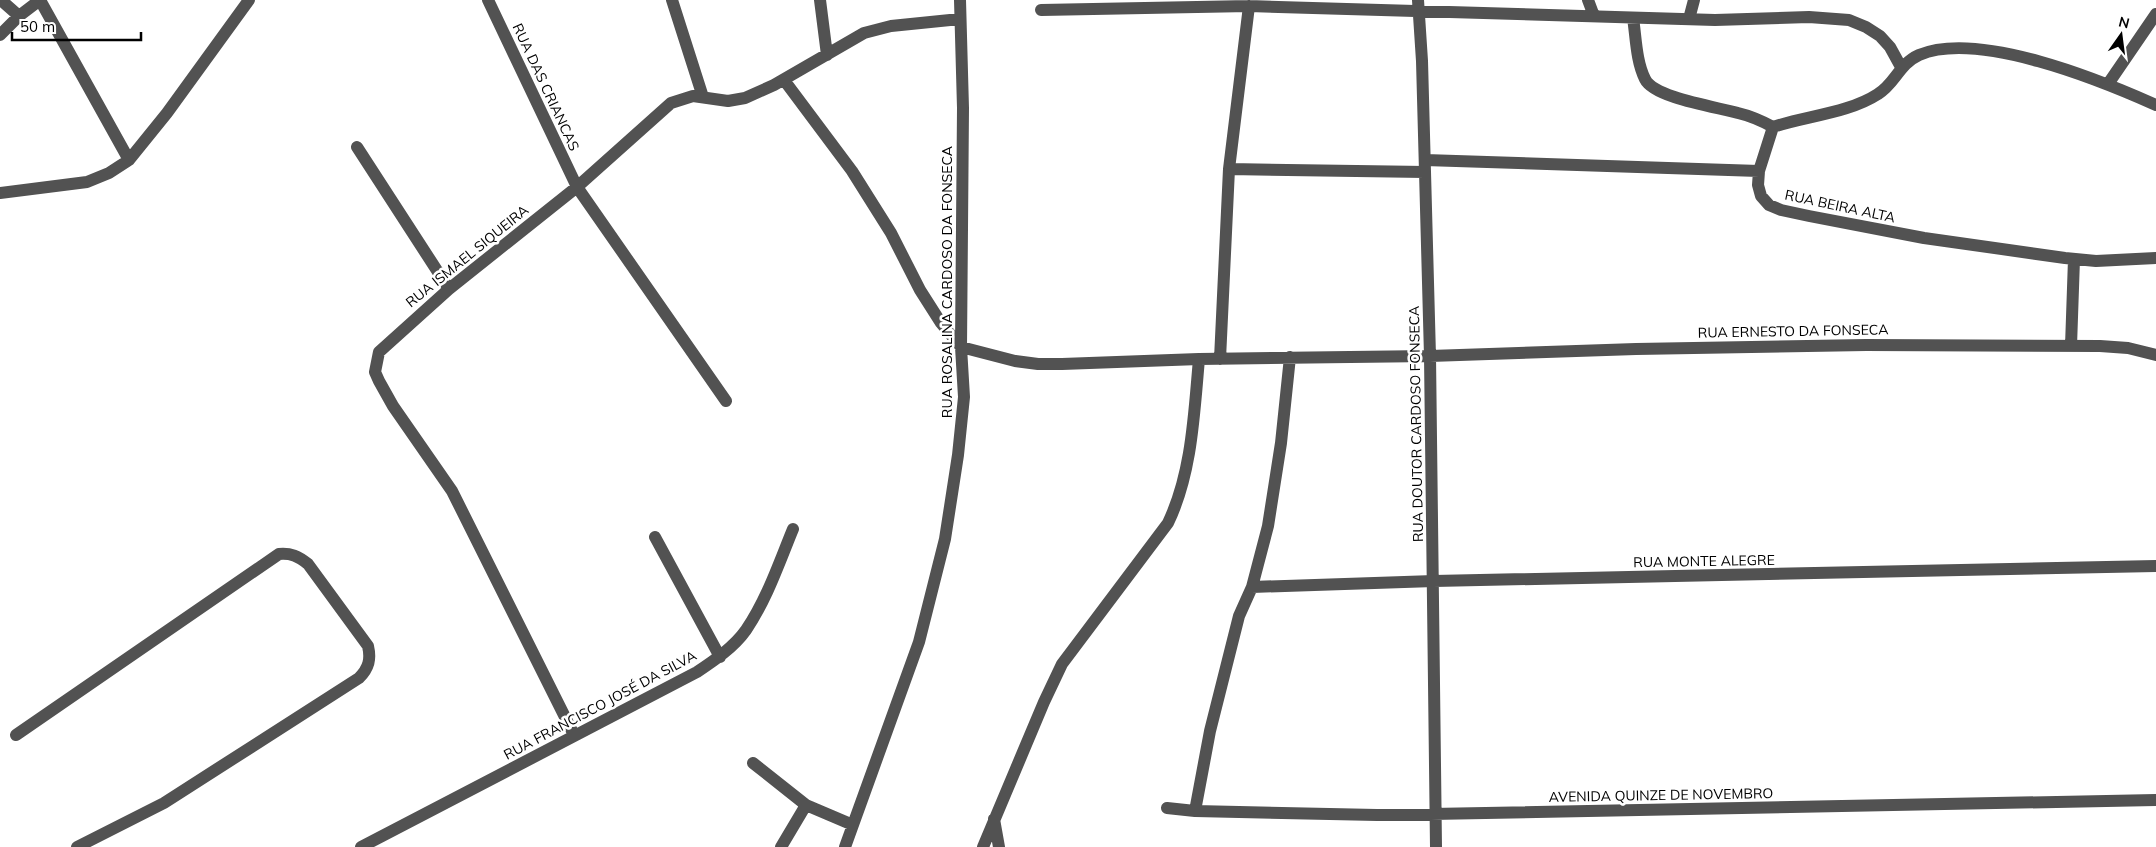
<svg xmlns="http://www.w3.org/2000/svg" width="2156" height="847" viewBox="0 0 2156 847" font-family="Mulish,sans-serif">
<rect width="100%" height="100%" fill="#fff"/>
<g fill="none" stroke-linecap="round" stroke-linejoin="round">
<path stroke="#525252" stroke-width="12" d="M1,0L19,16
M40,0L129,160
M488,0L577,187L726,401
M672,0L703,97
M820,0L827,55
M1418,0L1422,61L1430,356L1436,847
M1588,0L1594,16
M1041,10L1249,6L1715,20L1809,17L1849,20L1866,27L1880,36L1890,47L1901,67
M1633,18C1636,37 1636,61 1645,79C1654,98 1717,107 1738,113C1751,116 1762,121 1773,127
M1689,19L1694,0
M0,35L19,16L40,0
M784,80L852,171L891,233L920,290L941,323L961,347L1015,361L1038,364H1062L1199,359L1430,356L1636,349L1866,345L2100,346L2128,348L2156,355
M2108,84L2156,14
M357,147L449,289
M1425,160L1759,171L1758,185L1761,196L1769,205L1781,210L1809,216L1924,238L2065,258L2096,261L2156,258
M1229,169L1425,172
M1759,171L1773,127C1806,116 1849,113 1878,94C1895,84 1899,64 1919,55C1978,30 2100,80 2156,105
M0,193L87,182L109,173L129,160L167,113L249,0
M2071,346L2074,259
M1220,359L1229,169L1249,6
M655,537L720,657
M1252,587L1434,581L2156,566
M16,735L279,554C291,553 298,556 308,564L368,646C371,659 369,668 359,678L164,803L77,847
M574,735L452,491L393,406L379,381L375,372L379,352L449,289L577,187L671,103L693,96L728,101L745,98L774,85L864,33L891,26L960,19
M753,763L806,805L853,825
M1167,808L1195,811L1377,815L2156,800
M1195,811L1210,731L1239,616L1252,587L1268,526L1281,443L1290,357
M994,819L999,847
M361,847L697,672C715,660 734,647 746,630C767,599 779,563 793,529
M781,847L806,805
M845,847L919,642L945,539L958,455L964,397L961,347L963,108L960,0
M983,847L1044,702L1062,664L1168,523C1192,473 1194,414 1199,359"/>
</g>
<g text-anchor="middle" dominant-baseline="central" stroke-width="5" stroke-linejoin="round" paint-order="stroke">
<g font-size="14" fill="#000" stroke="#fff">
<text transform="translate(546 87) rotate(65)">RUA DAS CRIANCAS</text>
<text transform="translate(1840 206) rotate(12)">RUA BEIRA ALTA</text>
<text transform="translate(467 256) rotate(-39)">RUA ISMAEL SIQUEIRA</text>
<text transform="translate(947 282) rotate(-90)">RUA ROSALINA CARDOSO DA FONSECA</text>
<text transform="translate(1793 331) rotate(-1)">RUA ERNESTO DA FONSECA</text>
<text transform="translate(1416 424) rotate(-91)">RUA DOUTOR CARDOSO FONSECA</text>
<text transform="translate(1704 561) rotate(-1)">RUA MONTE ALEGRE</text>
<text transform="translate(600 705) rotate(-28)">RUA FRANCISCO JOSÉ DA SILVA</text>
<text transform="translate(1661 795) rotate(-1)">AVENIDA QUINZE DE NOVEMBRO</text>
</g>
</g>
<g transform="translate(2121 35) rotate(14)" stroke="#ffffff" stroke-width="4" paint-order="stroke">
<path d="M0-4L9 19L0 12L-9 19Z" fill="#000000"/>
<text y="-8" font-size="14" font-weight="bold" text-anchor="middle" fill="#000000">N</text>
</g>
<path d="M12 32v8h129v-8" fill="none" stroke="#000000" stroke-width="2.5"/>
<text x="20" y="32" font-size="15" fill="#000000" stroke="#ffffff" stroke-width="4" paint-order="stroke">50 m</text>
</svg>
